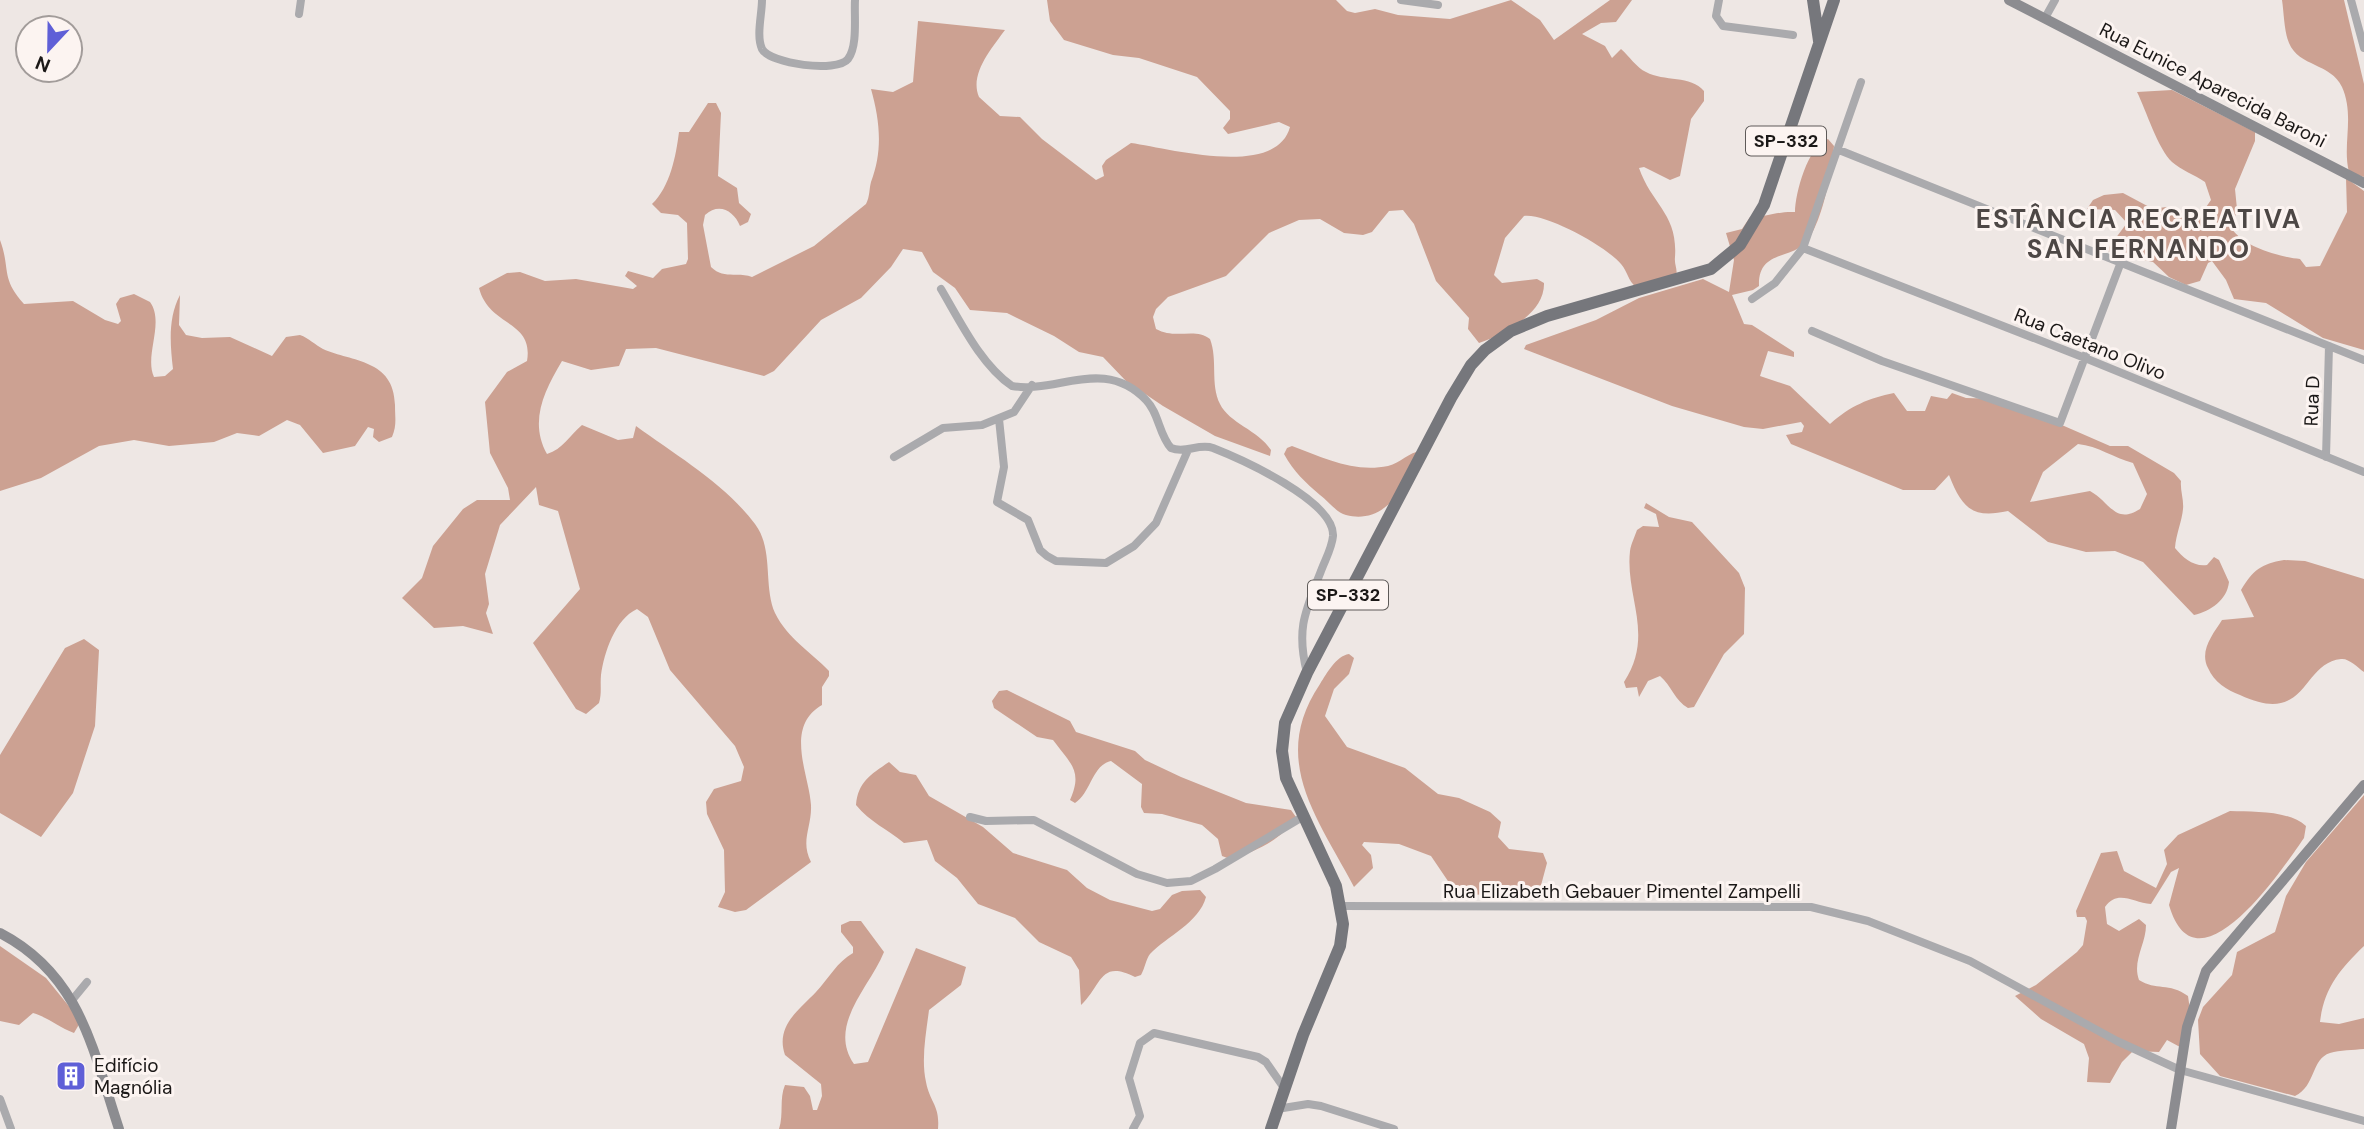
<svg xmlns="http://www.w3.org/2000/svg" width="2364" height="1129" viewBox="0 0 2364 1129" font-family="'DM Sans',sans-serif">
<rect width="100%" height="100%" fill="#eee7e4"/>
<path fill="#cca192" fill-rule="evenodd" d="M1047,0H1336L1347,11L1355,13L1375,9L1398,15L1450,19L1511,0L1540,20L1554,40L1610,0H1632L1616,22L1601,23L1582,34L1605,46L1612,58L1621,49C1629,56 1637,68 1646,72C1664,82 1691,75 1704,91V101L1691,119L1680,176L1670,180L1644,167L1639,168C1652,205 1678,214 1675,257C1674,266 1679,270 1675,278L1636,287C1628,281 1628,272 1621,264C1607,247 1546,213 1524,216L1505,238L1494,275L1502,283L1537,279L1544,283C1545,314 1504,334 1479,343L1468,329L1469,318L1436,281L1414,224L1403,210L1389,211L1372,232L1363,235L1344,233L1320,219L1299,220L1269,233L1226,276L1168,297L1156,309L1153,317L1156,329C1176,340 1195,327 1210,339C1218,360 1210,384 1220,404C1229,423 1258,430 1271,450L1270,456L1215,436L1163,406L1126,381L1103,357L1079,352L1054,336L1007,313L970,310L955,288L933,272L922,252L903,249L891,267L861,298L821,320L774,371L764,376L656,348L626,349L619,366L591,370L562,361C544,391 529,422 547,454C563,449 569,436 582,425L618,440L633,438L636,426C677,456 724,483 755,524C774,549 763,586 775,613C788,639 810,651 829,671V676L822,687V705C784,727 809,774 811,805C812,827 800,841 811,862L746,910L735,912L718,907L725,892L724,850L707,814L706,802L714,789L741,781L744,767L735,746L670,670L648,617L637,609C615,619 604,653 601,675C600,685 602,693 599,703L586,714L576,709L533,643L580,589L558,511L539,505L536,487L500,525L485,574L489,604L486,613L493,634L463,626L434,628L402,598L422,578L433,546L463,509L477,500H510L508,488L490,453L485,402L507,372L527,361C534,320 489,327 479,288L507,273L520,272L545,281L576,279L633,289L637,286L625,276L628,271L653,278L662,269L686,264L688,259L687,223L678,215L661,213L652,204C670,187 676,156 679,132H689L708,103H716L721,113L718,176L737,188L739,203L751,214L748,222L740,226C734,211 719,202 705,215L703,225L711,267C724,280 738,271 752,277L814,246L866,204C870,196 869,189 871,182C883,151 880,121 871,89L893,92L913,82L918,21L1005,30C992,48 969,74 979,97L1000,116L1020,117L1042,139L1096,180L1104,176L1102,166L1106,160L1131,143C1168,148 1276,179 1290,127L1279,122L1228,134L1223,128L1230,119V111L1197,77L1139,58L1113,55L1064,40L1050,21Z
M2282,0H2344L2364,84V177L2349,172C2342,145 2355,116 2342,87C2331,63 2299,67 2289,43C2284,31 2284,13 2282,0Z
M2172,90L2255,132V141L2235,189L2237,209L2232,229C2244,247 2280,257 2300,259L2306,267L2320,266L2347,212L2346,178L2364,191V350L2323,338L2266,303L2234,299L2226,280L2212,261L2208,263L2200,281L2186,285L2169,277L2153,262L2106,251L2127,223L2115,210L2087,209L2093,200L2104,195L2123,193L2153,209L2166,207L2199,217L2211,200L2205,182C2195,175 2181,170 2172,162C2158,149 2146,110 2137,92Z
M1828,139L1834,146C1832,170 1821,236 1799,248C1782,258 1758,255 1759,286L1753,290L1732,295L1744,324L1752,325L1794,352V357L1768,351L1760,376L1790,386L1830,424C1850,406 1869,398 1894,393L1907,411H1925L1931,396L1947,399L1952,393L1966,398L2002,399L2110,446H2128L2174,473L2181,481C2180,490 2184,500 2183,509C2182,521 2176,534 2175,548C2183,558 2194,567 2207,565L2214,557L2219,560L2229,582C2227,600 2211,611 2194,615L2143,562L2115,551L2086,552L2048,542L2008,511C1972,519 1962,508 1949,475L1935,490H1903L1791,444L1786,435L1802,432L1804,426L1801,422L1763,429L1744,427L1672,406L1524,349L1526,345L1596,320L1639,298L1703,279L1729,292L1734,260L1726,233L1742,229L1750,217C1767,217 1779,211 1795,212C1795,194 1808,145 1828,139ZM2078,444C2098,446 2114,458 2133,463L2147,494L2140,509C2115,525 2110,502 2090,491L2030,502L2043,472Z
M0,240C11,270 0,277 24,304L73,301L105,320L118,324L121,321L116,304L120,298L134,294L150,302C165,323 144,355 154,377L165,376L173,369C170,343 168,318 180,295L179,325L186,335L202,338L230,337L272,356L286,337L300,335C309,338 315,345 323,349C352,362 394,359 395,405C395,418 397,425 392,437L379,442L373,437L374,429L368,427L355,446L323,453L300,425L287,420L259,436L237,433L214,442L169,446L134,440L99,446L41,478L0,491Z
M1292,446C1324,458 1354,473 1388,466C1401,463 1408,452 1422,451C1410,482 1386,526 1346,515C1337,513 1328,501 1320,495C1305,482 1294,472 1284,454L1287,448Z
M1646,503L1669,517L1692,522L1739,573L1745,588L1744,634L1724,654L1694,707L1688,708C1675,701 1671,685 1660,676L1648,681L1639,697L1637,687L1626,688L1624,682C1655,634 1625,598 1630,551C1631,544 1635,536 1637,530L1643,526L1659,527L1656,514L1644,508Z
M2284,560L2305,561L2364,579V672C2357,667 2349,658 2341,659C2301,663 2308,727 2240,695C2227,690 2214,682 2208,668C2199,651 2213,634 2222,620L2254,617L2241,590C2253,570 2261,564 2284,560Z
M84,639L99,650L95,726L73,793L41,837L0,813V755L65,648Z
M1349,654L1354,658L1349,674L1334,689L1325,716L1347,747L1405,768L1438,794L1459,798L1490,812L1501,822L1498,837L1509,849L1543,853L1547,863L1540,889L1534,892L1470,895L1452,887L1431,856L1399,844L1364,842L1362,845L1371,855L1373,868L1354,887C1318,818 1269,760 1320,684C1327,673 1336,656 1349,654Z
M1007,690L1070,721L1076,732L1135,751L1145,760L1181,777L1246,803L1291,810L1296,817C1282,840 1255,852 1230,859L1222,856L1218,839L1202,825L1162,814L1144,813L1141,807L1142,784L1111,761C1092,765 1091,793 1075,803L1070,800C1083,771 1071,764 1053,740L1037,737L994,708L992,701L999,691Z
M889,762L900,772L916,775L929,796L983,827L1013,853L1067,870L1087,888L1110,900L1152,911L1160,909L1172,895L1182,891L1200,890L1206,897C1199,923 1167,936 1150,954C1146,959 1145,968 1141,975L1135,977C1099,959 1102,986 1081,1005L1079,970L1071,957L1039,942L1015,918L978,904L957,878L935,861L927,840L904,843C887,829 870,822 856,805C858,782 870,775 889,762Z
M2364,795V946C2340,969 2324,988 2320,1022L2339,1024L2364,1018V1049C2353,1050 2340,1050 2330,1053C2311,1059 2316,1086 2295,1096L2220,1076L2200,1054L2198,1020L2203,1007L2232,975L2237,952L2275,932L2286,896L2306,862Z
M2230,811C2254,812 2288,810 2306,826L2304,838C2282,870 2196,998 2169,905L2179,868L2171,872L2151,904C2133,903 2118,889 2105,907L2107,924L2119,931L2139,919L2146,925C2146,944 2132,961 2139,980C2156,991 2169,982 2188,996L2190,1010L2180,1047L2167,1040L2159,1052L2133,1051L2122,1062L2110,1083L2087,1082L2089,1058L2084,1044L2041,1019L2015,996L2036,985L2077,952L2083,945L2087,921L2085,917H2077L2076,911L2101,853L2117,851L2124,871L2156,888L2167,864L2164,850L2178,835Z
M850,921H861L884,952C870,987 827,1025 854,1064L868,1062L916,948L966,967L961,985L929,1010C926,1034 921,1059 926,1082C930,1103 940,1105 938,1129H779C784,1114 779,1099 785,1085L804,1087L810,1096L813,1110H817L822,1096L821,1084L785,1055C775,1026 799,1010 816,992C829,978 837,962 853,953V947L841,932V925Z
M0,946L46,978L81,1021L74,1033C58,1027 49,1018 33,1013L19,1025L0,1021Z"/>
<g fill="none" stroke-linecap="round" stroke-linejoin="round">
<path stroke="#aaaaad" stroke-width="8" d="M762,0C762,14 756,36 762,49C770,64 837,73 848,59C858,46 854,16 855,0
M1401,0L1438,5
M1719,0L1716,16L1723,26L1793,35
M2351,0L2364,48
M299,14L301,0
M2045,18L2055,0
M1839,150L2364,360
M1803,248L2085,358L2364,472
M941,289C960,321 981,365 1012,386C1057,394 1104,356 1146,400C1159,413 1159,435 1171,448C1185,454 1199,443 1213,448C1241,459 1335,501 1333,536C1332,548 1325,560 1321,571C1305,612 1296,629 1307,673
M1752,299L1775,283L1803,248L1861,82
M1812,331L1882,361L2060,423L2121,262
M999,419L1004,467L997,502L1028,520L1040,550L1047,556L1056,561L1106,563L1134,546L1156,523L1188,450
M894,457L943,428L982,425L1014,412L1032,385
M2326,457L2329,346
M970,817L986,821L1034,820L1137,874L1167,883L1191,881L1215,869L1304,816
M1342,906L1811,907L1868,921L1970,961L2117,1041L2180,1070L2364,1121
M73,999L87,982
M0,1099L11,1129
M1277,1109L1308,1104L1321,1106L1394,1129
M1133,1129L1140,1116L1129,1078L1140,1043L1154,1033L1258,1057L1266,1062L1284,1088"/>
<path stroke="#8c8c90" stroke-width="10" d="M2009,0L2364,183
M0,933C81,975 93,1051 119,1129
M2171,1129L2187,1027L2206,971L2364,785"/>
<path stroke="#76777c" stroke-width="12" d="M1813,0L1819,41
M1271,1129L1303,1035L1340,946L1343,924L1336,886L1286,778L1282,751L1285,723L1307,673L1451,398L1471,365L1485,350L1511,331L1547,316L1711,269L1740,245L1764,205L1834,0"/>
</g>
<defs>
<g id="building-square" transform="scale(1.575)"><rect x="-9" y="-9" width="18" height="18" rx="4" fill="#5f5fd7" stroke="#fcf4f1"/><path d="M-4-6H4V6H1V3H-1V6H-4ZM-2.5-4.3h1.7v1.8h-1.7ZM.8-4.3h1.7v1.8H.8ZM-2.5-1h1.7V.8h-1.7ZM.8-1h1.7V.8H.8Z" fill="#fff"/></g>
</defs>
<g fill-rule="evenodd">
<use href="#building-square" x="71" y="1076"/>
</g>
<g text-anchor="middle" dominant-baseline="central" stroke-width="6" stroke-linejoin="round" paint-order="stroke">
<g fill="#fcf4f1" stroke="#5e5a58" stroke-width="2">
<rect x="1746" y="126.5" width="80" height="29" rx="5"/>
<rect x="1308" y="580.5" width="80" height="29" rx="5"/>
</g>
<g font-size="18" font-weight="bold" fill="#1b1817">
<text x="1786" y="141">SP-332</text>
<text x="1348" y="595">SP-332</text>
</g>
<g font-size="19" fill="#1b1817" stroke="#fcf4f1">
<text transform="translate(2213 85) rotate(27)">Rua Eunice Aparecida Baroni</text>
<text transform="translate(2090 344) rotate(22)">Rua Caetano Olivo</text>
<text transform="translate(2312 401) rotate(-88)">Rua D</text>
<text x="1622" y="891">Rua Elizabeth Gebauer Pimentel Zampelli</text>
</g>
<g font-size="19" fill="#1b1817" stroke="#fcf4f1" text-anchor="start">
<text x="94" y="1065">Edifício<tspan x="94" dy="22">Magnólia</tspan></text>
</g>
<g font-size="26" font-weight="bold" letter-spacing="2" fill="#4d4745" stroke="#fcf4f1">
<text x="2139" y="219">ESTÂNCIA RECREATIVA<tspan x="2139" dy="30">SAN FERNANDO</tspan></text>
</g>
</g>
<g transform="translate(49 49) rotate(202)"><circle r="33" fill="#fcf4f1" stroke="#a29c9a" stroke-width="2"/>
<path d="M0-5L12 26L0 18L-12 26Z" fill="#5f5fd7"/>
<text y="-10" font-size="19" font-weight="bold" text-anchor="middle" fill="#1b1817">N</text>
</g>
</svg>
